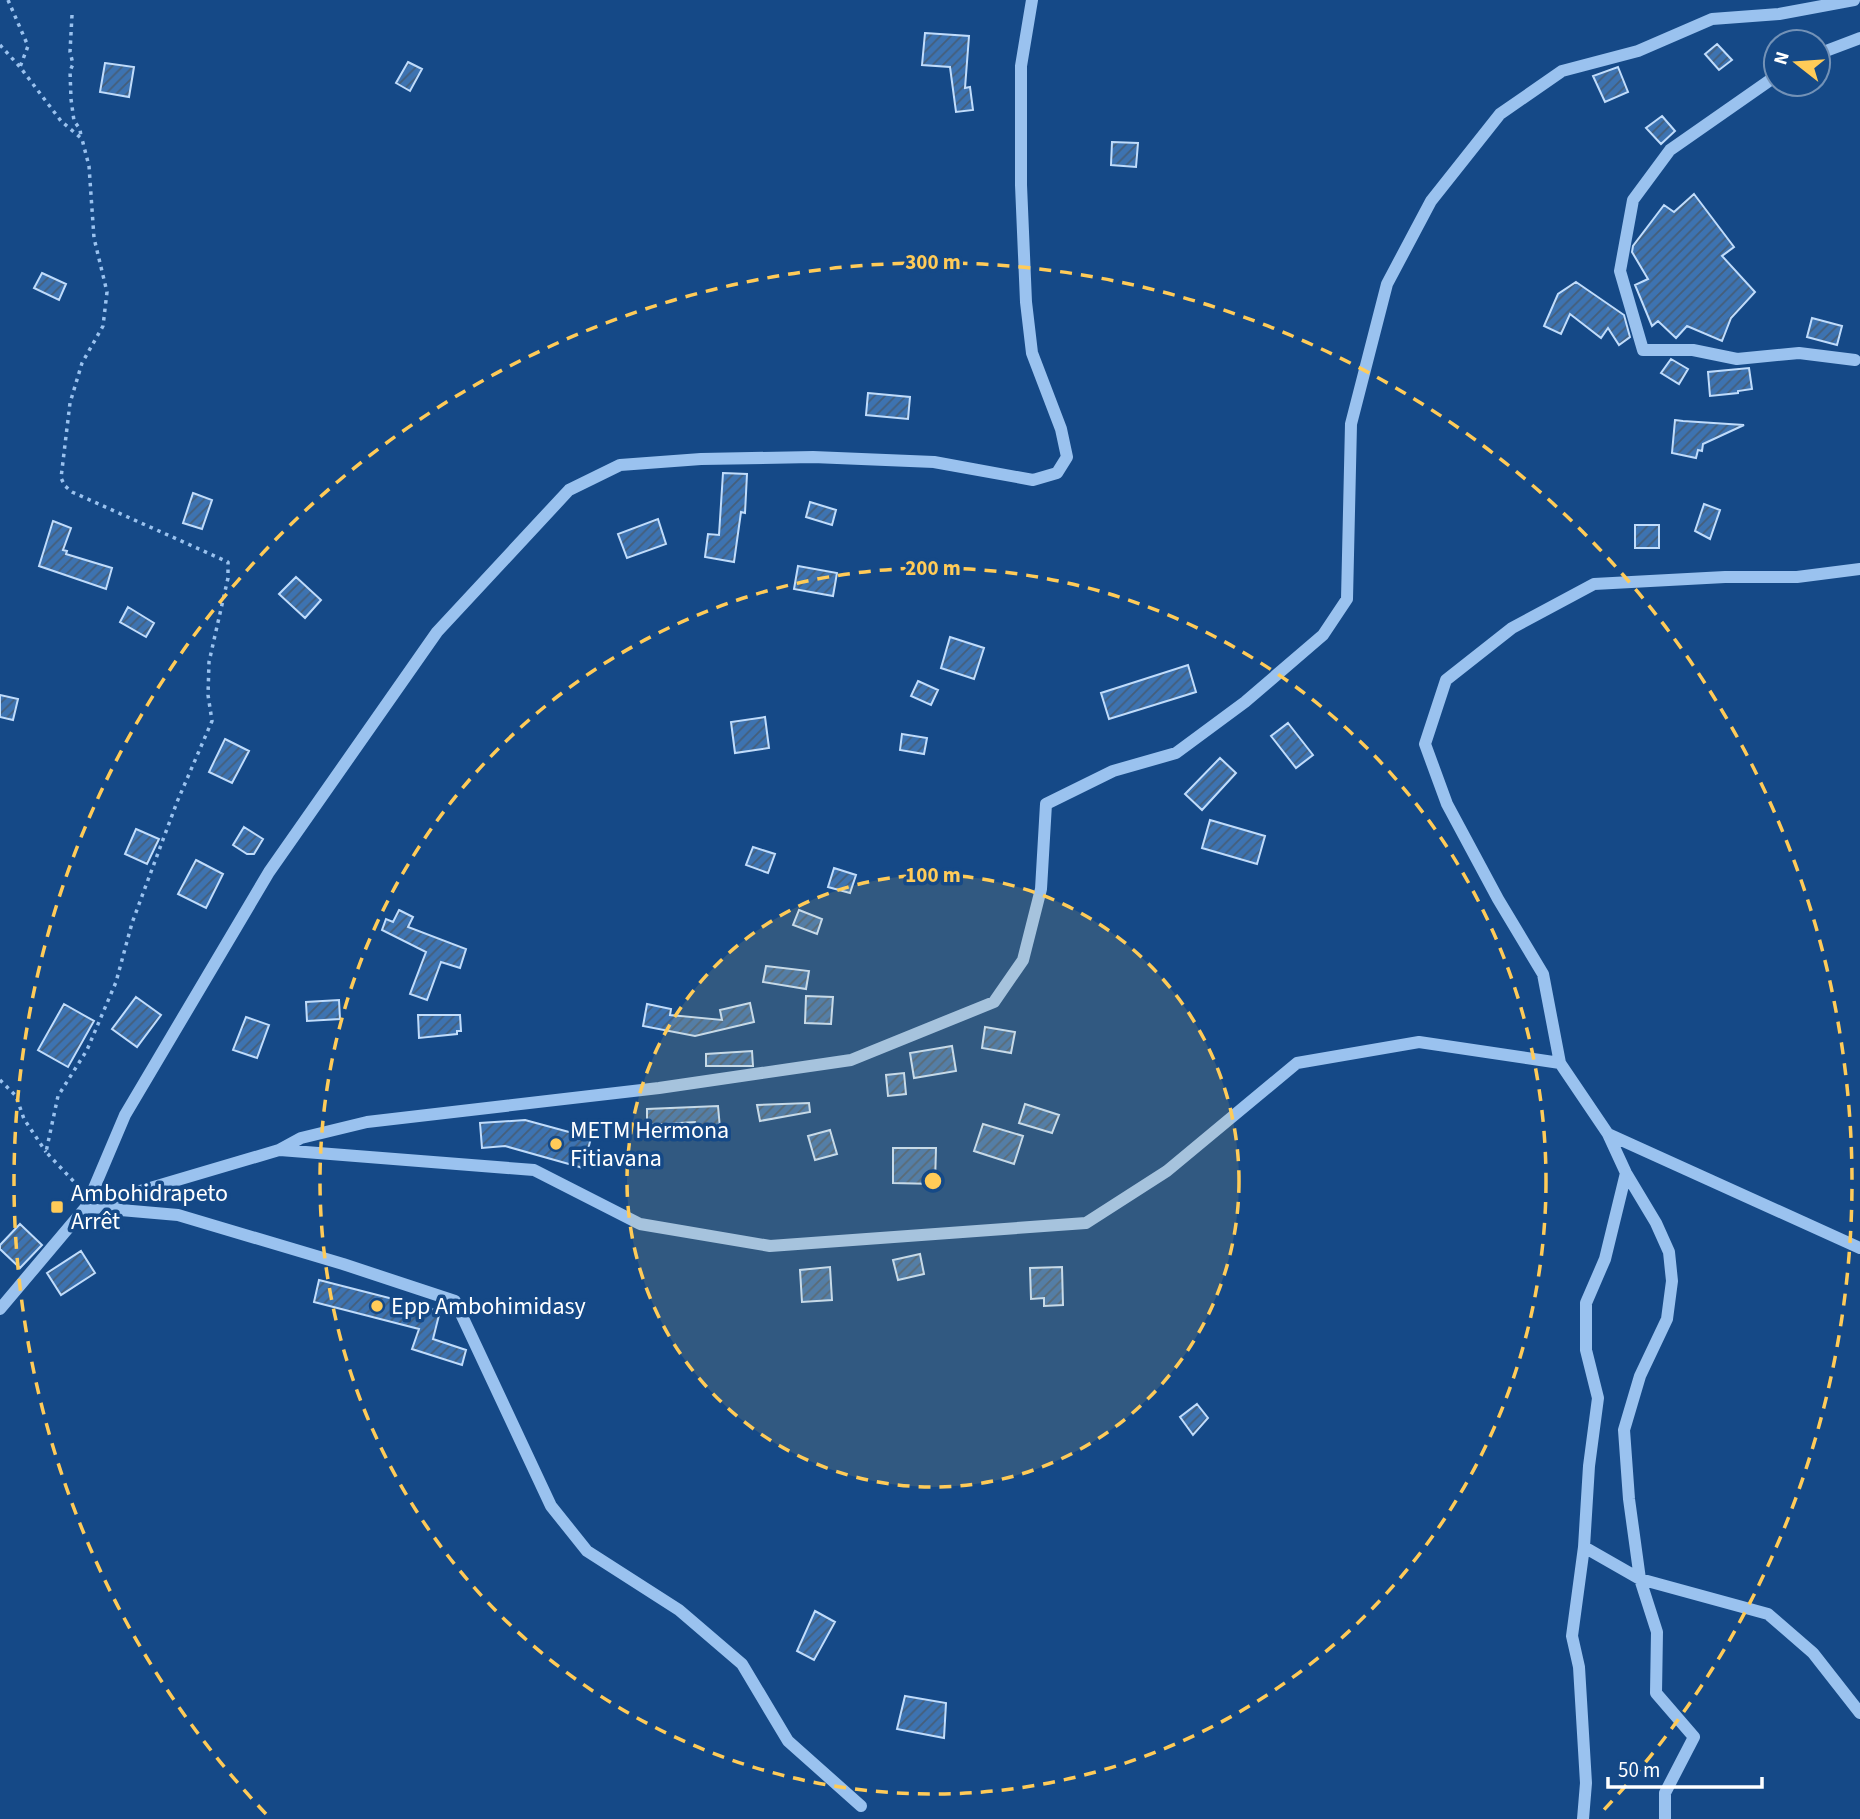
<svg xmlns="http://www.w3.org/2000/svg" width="1860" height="1819" viewBox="0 0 1860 1819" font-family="'Source Sans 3',sans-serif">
<defs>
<pattern id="building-hatch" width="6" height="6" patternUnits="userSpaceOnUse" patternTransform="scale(1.75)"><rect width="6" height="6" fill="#3d73b1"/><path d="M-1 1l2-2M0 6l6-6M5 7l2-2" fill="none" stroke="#455e79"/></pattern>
</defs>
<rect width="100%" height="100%" fill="#154987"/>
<path fill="url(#building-hatch)" stroke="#c0dcfb" stroke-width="2" d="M925,33L969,36L965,88L970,87L973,110L956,112L950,67L922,65Z
M1717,44L1732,60L1719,70L1705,54Z
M408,62L422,69L410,91L396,83Z
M105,63L134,67L129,97L100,92Z
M1618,67L1628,92L1605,102L1593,76Z
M1662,116L1675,131L1661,144L1646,128Z
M1112,142L1138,143L1136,167L1111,165Z
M1694,194L1734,247L1722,256L1755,292L1731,318L1722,341L1687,326L1676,338L1658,321L1652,326L1635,285L1648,279L1632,252L1633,246L1664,205L1674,212Z
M42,273L66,284L59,300L34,288Z
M1576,282L1624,315L1630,337L1619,345L1608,328L1601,338L1570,314L1561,334L1544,326L1558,294Z
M1812,318L1842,326L1837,345L1807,337Z
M1671,359L1688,369L1679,384L1661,373Z
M1749,368L1752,389L1738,391V393L1710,396L1708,372Z
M868,393L910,397L908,419L866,415Z
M1675,420L1683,421L1744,425L1703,444L1702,451L1698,450L1696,458L1672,453Z
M723,473L747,474L745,513L741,512L734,562L705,557L708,534L719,535Z
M193,493L212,500L202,529L183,523Z
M810,502L836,510L832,525L806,517Z
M1704,504L1720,510L1710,539L1695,531Z
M658,519L666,544L627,558L618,534Z
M53,521L71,528L63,550L67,551L66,554L112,568L106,589L39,566Z
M1635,525H1659V548H1635Z
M798,566L837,573L833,596L794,589Z
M296,577L321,600L305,618L279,594Z
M128,607L154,623L146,637L120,622Z
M950,637L984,648L974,679L941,668Z
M1188,665L1196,692L1109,719L1101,693Z
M918,681L938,690L931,705L911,696Z
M0,695L18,699L13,720L0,717Z
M765,717L769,748L735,753L731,722Z
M1288,723L1313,755L1296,768L1271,736Z
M902,734L927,738L924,754L900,750Z
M225,739L249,751L232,783L209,772Z
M1220,758L1236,773L1202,810L1185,794Z
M1210,820L1265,836L1257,864L1202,848Z
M244,827L263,839L254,854H247L233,845Z
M136,829L159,839L147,864L125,854Z
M753,847L775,854L768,873L746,865Z
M196,860L223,874L206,908L178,894Z
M834,868L856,875L850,893L828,887Z
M399,910L413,917L408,927L466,949L460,968L441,962L427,1000L410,994L426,952L382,930L386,919L393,922Z
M799,910L822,919L817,934L793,925Z
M766,966L809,971L806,989L763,982Z
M806,996L833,997L831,1024L805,1023Z
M136,997L161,1015L137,1047L112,1029Z
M339,1000L340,1019L307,1021L306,1002Z
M750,1003L754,1022L695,1036L643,1026L647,1004L671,1009L670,1015L722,1020L720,1010Z
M64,1004L94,1021L68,1067L38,1050Z
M418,1015H460L461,1031H457V1034L419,1038Z
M246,1017L269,1025L257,1058L233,1050Z
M985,1027L1015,1032L1011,1053L982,1048Z
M952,1046L956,1071L914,1078L910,1053Z
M752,1051L753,1066H706V1054Z
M904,1073L906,1094L888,1096L886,1075Z
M809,1103L810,1112L760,1121L757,1105Z
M1025,1104L1059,1115L1052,1133L1019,1123Z
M718,1106L720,1128L696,1130L695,1122L647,1125V1109Z
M525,1120L591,1138L583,1168L505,1146L482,1148L480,1123Z
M983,1124L1023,1136L1014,1164L974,1151Z
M830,1130L837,1154L815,1160L808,1136Z
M893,1148H936L935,1184L893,1183Z
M20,1224L42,1245L20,1268L0,1249V1245Z
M81,1251L95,1273L61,1295L47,1273Z
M920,1254L924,1274L898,1280L893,1260Z
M830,1267L832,1300L802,1302L800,1270Z
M1062,1267L1063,1305L1044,1306V1298L1031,1299L1030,1268Z
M319,1280L440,1311L433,1339L466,1350L462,1365L412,1349L419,1329L314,1302Z
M1197,1404L1208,1418L1193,1435L1180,1417Z
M815,1611L835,1622L814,1660L797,1651Z
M905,1696L946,1703L944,1738L897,1729Z"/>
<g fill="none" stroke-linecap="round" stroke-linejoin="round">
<path stroke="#9ac2ef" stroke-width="3.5" stroke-dasharray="3.5 5" stroke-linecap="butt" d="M8,0L28,46L20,67
M72,15L70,52L73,64L70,71L71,99L74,121L80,129L81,137
M0,45L20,67L61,121L82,139L89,166L94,238L107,292L103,326L82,363L70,403L61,478L65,486L72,492L228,562V578L209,662L208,695L212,721L177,802L132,923L116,982L87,1050L58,1096L46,1152L78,1186
M0,1080L16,1096L24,1119L46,1152"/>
<path stroke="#9ac2ef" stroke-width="12" d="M1818,54L1860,38
M1776,76L1670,150L1633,200L1620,271L1643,350H1693L1737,359L1799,353L1855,360
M1560,1063L1543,974L1498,899L1447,804L1425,744L1446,680L1512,628L1594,584L1725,577H1797L1860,569
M1608,1134L1860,1248
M280,1150L534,1170L640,1224L770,1246L1086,1223L1167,1171L1297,1063L1419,1042L1560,1063L1608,1134L1626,1173L1656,1223L1669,1252L1672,1281L1667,1319L1640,1376L1624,1430L1629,1499L1640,1579L1657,1632L1656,1693L1694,1737L1665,1793V1819
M0,1309L86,1207L125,1115L269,872L437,632L569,490L620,465L701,459L813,457L934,462L1033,480L1057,473L1067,457L1061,429L1032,353L1026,302L1021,185V66L1032,0
M1584,1547L1640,1579L1768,1614L1813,1653L1860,1713
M861,1806L788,1741L742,1664L679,1610L587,1551L551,1506L455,1301L343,1264L178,1215L86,1207L279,1150L301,1138L367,1122L659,1088L851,1060L994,1002L1023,960L1041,889L1046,804L1113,771L1176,753L1245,702L1323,635L1347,599L1351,424L1387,284L1431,201L1500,114L1562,71L1638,51L1712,19L1779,14L1854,0
M1583,1819L1586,1783L1579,1667L1572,1636L1584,1547L1589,1466L1598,1398L1586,1350V1303L1605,1259L1626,1173"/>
</g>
<circle cx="933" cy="1181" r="306" fill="#ffcb58" fill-opacity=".12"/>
<g fill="none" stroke="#ffcb58" stroke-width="3.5" stroke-dasharray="12 9">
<circle cx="933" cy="1181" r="306"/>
<circle cx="933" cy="1181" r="613"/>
<path d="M266 1814A919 919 0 1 1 1600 1814"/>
</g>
<g fill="#ffcb58" stroke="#154987" stroke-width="2.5">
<circle cx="556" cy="1144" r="7"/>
<rect x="50" y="1200" width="14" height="14" rx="3.5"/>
<circle cx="377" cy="1306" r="7"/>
</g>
<g text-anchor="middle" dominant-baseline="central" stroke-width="7" stroke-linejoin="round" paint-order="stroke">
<g font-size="24" fill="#fff" stroke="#154987" text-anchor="start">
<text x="570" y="1130">METM Hermona<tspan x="570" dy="28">Fitiavana</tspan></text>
<text x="71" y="1193">Ambohidrapeto<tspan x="71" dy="28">Arrêt</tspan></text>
<text x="391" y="1306">Epp Ambohimidasy</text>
</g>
</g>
<circle cx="933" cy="1181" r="10" fill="#ffcb58" stroke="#154987" stroke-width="3.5"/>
<g font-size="21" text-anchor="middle" font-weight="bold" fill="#ffcb58" stroke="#154987" stroke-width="7" stroke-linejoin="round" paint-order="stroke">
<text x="933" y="269">300 m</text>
<text x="933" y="575">200 m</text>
<text x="933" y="882">100 m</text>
</g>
<g transform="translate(1797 63) rotate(287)"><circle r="33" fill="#154987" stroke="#7392b7" stroke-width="2"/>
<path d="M0-5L12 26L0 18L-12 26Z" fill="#ffcb58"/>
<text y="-10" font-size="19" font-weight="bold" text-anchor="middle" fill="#ffffff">N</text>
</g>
<path d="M1608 1777v10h154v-10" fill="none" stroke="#ffffff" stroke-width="3.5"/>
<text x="1618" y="1777" font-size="21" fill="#ffffff" stroke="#154987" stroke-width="5" paint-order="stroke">50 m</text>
</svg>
